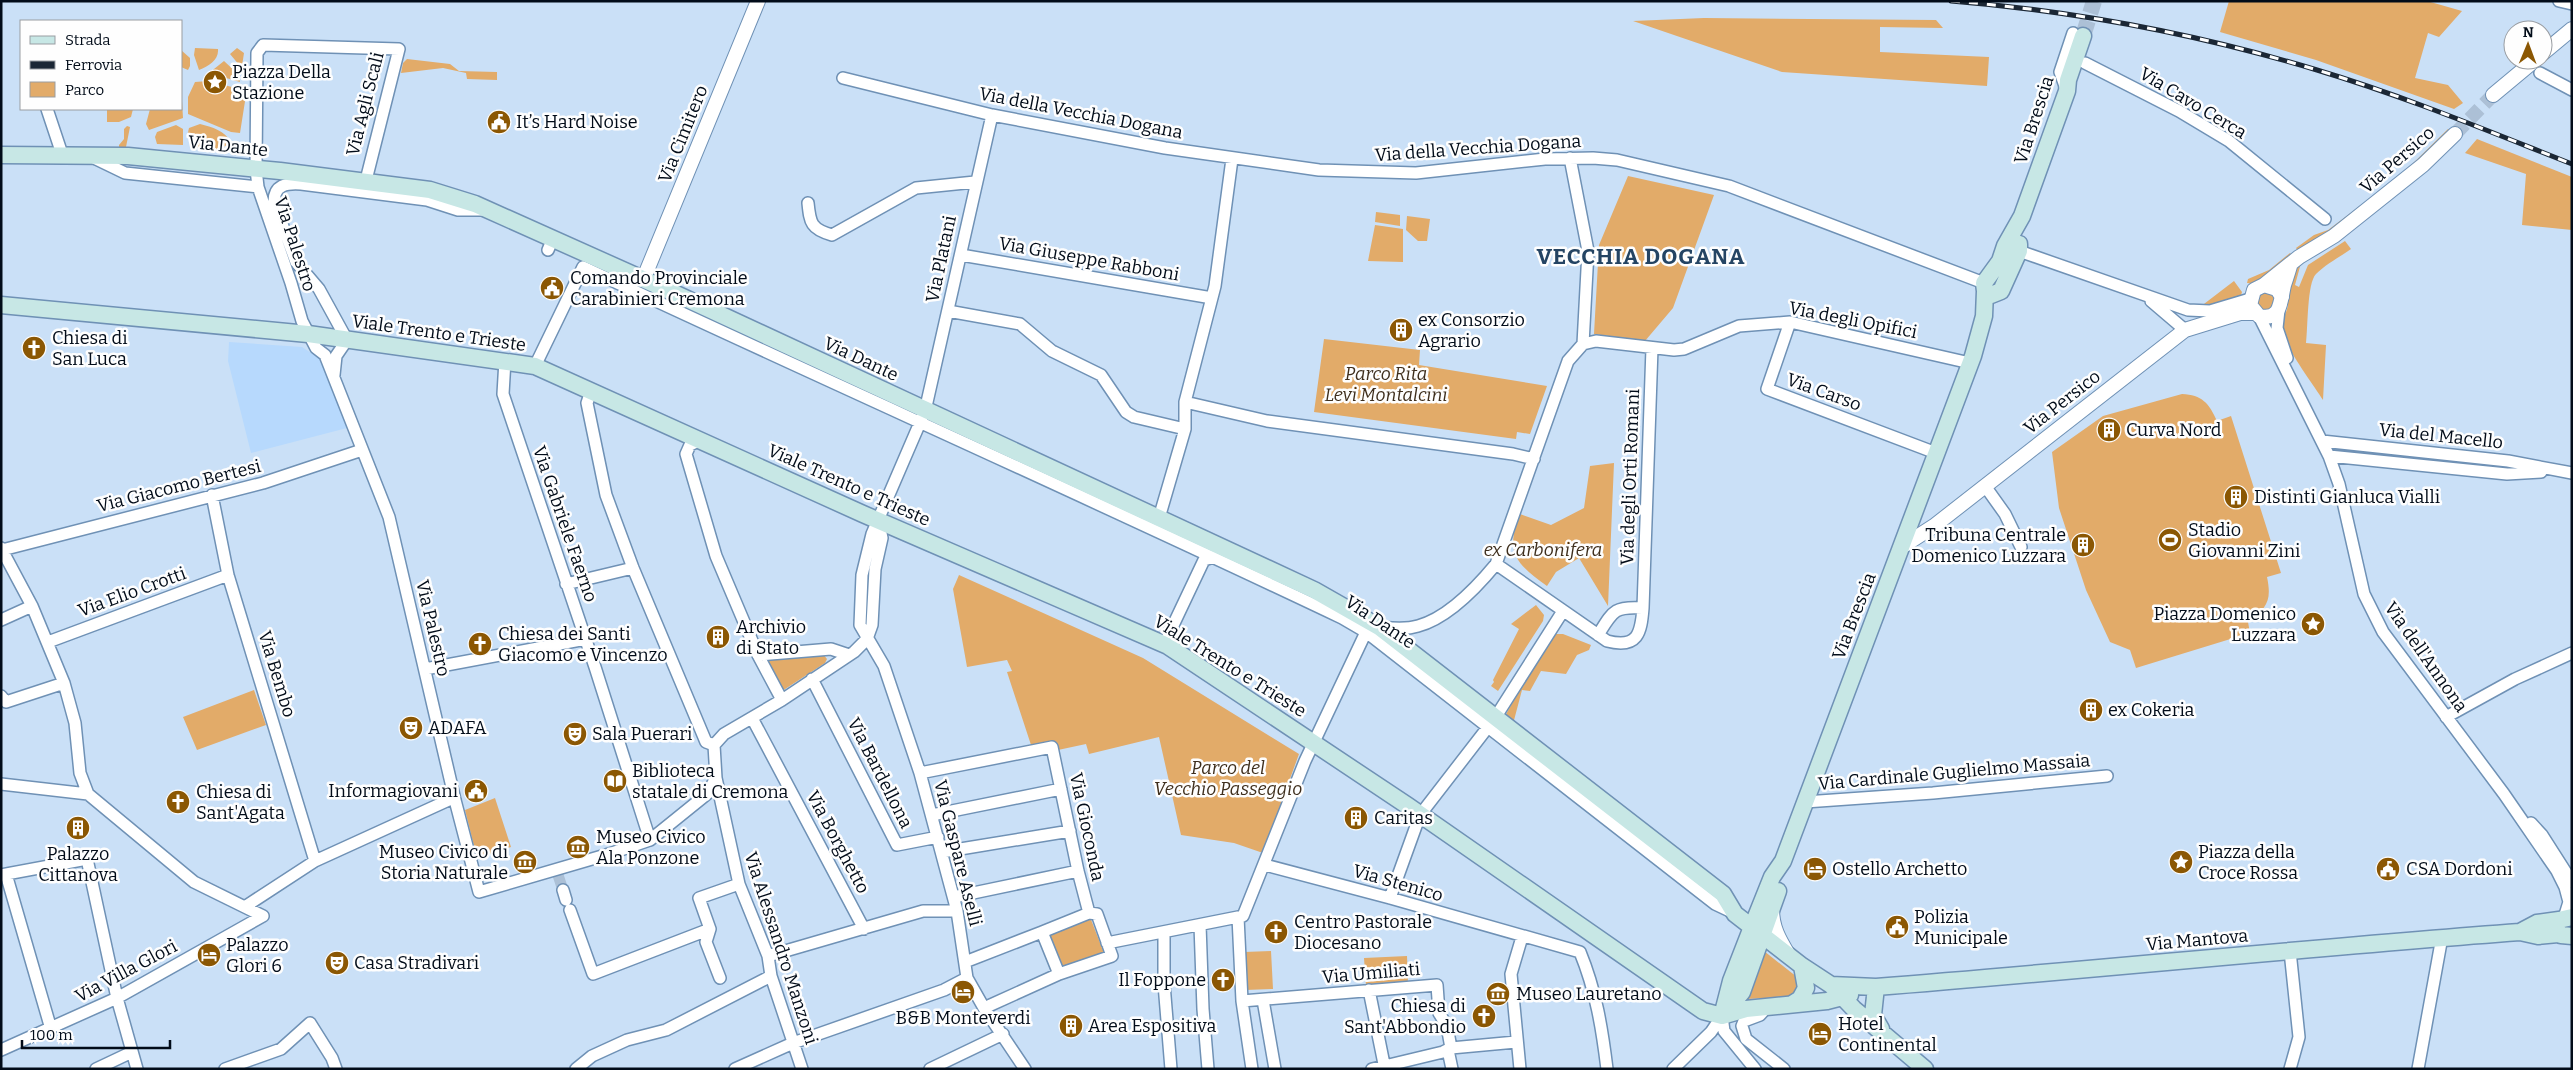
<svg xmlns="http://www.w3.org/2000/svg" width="2573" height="1070" viewBox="0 0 2573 1070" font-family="Bitter,serif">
<rect width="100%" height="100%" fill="#cae0f7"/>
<path fill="#b7d9fd" d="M229,342L302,347L322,360L347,428L251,453L228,361Z"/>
<path fill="#e2ab69" d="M2229,1H2427L2462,11L2439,37L2428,33L2415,78L2448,85L2463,103L2454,109L2316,60L2220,32Z
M1704,18L1936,20L1943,28L1880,27V52L1989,57L1987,86L1782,72L1633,21Z
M195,48L218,49C219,60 209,66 199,70L194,55Z
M237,48L244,53L242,66H240L230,54Z
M181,50L190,58V66L188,70L181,67Z
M407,59L450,64L459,71L497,72V80L467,79L466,73L443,68L401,73L403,63Z
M224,61L238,74L240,82L209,73Z
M208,81L240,89L246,95L240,133L231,132L188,114V97L195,82Z
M181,84L183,118L149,130L146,124L150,109H181Z
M87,109H133L131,117L119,122H107V109Z
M200,124C212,127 225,131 231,142C228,144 224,147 221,149C207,154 183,147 189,128Z
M176,125L183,129V145L157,144L155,137L157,132Z
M127,126L130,127L126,147H119V145L124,139V129Z
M2448,129L2452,131C2407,177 2354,218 2298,251L2296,248L2314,235L2328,230L2401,175Z
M2477,139L2572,177V230L2522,225L2526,174L2465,153Z
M1628,176L1714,195L1673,308L1645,341L1594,334L1599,245Z
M1376,212L1400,215V226L1375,222Z
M1407,216L1430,219L1427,241H1418L1406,230Z
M1375,225L1403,229V262L1368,261Z
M2345,241L2351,249C2340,257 2326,264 2316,274C2307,283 2308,327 2306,343L2326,345L2323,400C2313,384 2284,346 2282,329C2281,319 2288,312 2288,303C2288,287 2290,274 2301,263L2295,285L2299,287L2308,265Z
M2290,253L2293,256L2254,284L2247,283L2248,279L2269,270Z
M2234,281L2242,292L2240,299L2200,307Z
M2257 301a9 9 0 1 1 18 0a9 9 0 1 1-18 0Z
M1324,339L1420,350L1419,365L1547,386L1530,434L1517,432L1516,439L1314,412Z
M2182,394C2202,395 2209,403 2217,421L2231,416L2281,573L2267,577C2272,601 2267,608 2248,622L2250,633L2136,668L2130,650L2110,642L2086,590L2059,508L2052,452L2103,416Z
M1614,463L1608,606L1579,558L1556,572L1547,586C1515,563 1505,552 1520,514L1551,525L1584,508L1590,466Z
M959,575L1143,658L1299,754L1263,853L1234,843L1181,835L1159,737L1089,754L1086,744L1058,750L1057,744L1032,748L1007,672L1012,671L1007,660L967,667L953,589Z
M1536,605L1544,615L1543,621L1498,691L1491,686L1494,682L1493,680L1519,629L1511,624Z
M1556,634H1563L1591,645L1589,650L1577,655L1566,674L1541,671L1530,691L1522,690L1513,724L1505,716L1520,689Z
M823,654L827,659L825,663L782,691L765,659Z
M254,690L266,725L197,750L183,717Z
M495,798L511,847L477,858L465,810Z
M1090,917L1104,953L1062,968L1048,933Z
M1271,951L1273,989L1245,990L1244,952Z
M1764,951L1802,981L1793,997L1746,999Z
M1407,956L1408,983L1366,986L1364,958Z"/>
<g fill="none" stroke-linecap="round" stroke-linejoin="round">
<path stroke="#acc0d6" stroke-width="11" stroke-dasharray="11 5.5" stroke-linecap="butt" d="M558,875L563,890"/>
<path stroke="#acc0d6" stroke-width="14" stroke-dasharray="14 7" stroke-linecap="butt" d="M2455,134L2493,95"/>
<path stroke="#acc0d6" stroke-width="16" stroke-dasharray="16 8" stroke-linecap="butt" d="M2083,36L2094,1"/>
<g stroke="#6f91b5" stroke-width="14">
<path id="minor" d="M2559,1L2572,4
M2085,63L2179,111L2229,141L2325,219
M2540,73L2572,90
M843,78L992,115L1165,148L1319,170L1416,173L1545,159L1593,158L1617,160L1729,186L1984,283
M2066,89L2060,72L2073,33
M47,109L62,154
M992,115L925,411L872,534L862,575L860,625L884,666L920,773L957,911L967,978L984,1008L1025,1069
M94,158L125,173L258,187
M1570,158L1588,251L1583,344
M363,192L399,49L263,45L257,53L256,169L258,187L291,283L302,321L316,348L325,355L389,517L455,800L479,892L609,854L650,840L707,794L716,778
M808,203C810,223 811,229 832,235L916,188L975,182
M548,250L553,238
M2019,251L2188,310L2210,311L2250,299
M961,255L1212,298
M583,267C835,385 1090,498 1342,618L1366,632L1715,904L1734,913
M2151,301L2185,330
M2279,310L2277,328L2287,358
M948,311L1020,324L1052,351L1101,375L1126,412L1134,417L1185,429
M2259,316L2329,456L2339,484L2364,594L2383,632L2504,794L2557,871L2565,887L2569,902L2564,918
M1790,322L1767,389L1936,453
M505,360L503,394L595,667L650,840
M535,366L583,267
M334,375L336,356L347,340L319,289L296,262L274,202C274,185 286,183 301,184L427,200L458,210H482
M591,391L587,403L606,495L633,568L706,742L714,745L716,778L739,884L768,956L771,976L802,1069
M1185,402L1267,421L1513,454L1534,459
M700,440L690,445L686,454L716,556L758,655L782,700
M2322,441L2508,461L2572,473
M2329,456L2507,474L2541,472
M1985,486L2005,514L2021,547
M212,495L228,575L315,861
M1159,518L1185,429V402L1215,286L1232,159
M1,548L32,606L64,683L75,723L80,773L88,794L194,882L263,916
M2,550L263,483L362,450
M1496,564L1607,641C1638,649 1641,633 1643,608L1652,348
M566,584L633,568
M1,620L32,606
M1379,627C1392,628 1405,630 1418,626C1448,618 1477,587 1496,564L1568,361L1583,344L1596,341L1674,350L1684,349L1739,326L1790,322L1970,363
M1598,635C1613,611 1614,606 1643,608
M48,642L228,575
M1168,646V636L1204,560L1213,557
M758,655L831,649L849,655
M425,669L586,639
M812,679L897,845L938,837
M1,696L6,702L64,683
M2446,717L2515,679L2572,653
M752,718L864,929
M714,745L724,734L782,700L854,652L867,639L872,625L875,569L882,538L878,520
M920,773L1052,747L1078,871L1089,913
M1,784L88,794
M1805,802L1933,793L2107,776
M932,815L1061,789
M2531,823L2542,835L2572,882
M942,852L1070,831
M1265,865L1390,898L1580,952
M6,874L51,1029
M1,875L87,859L117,998L137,1069
M563,890L566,900
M954,897L1078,871
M1390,898L1420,815L1495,718L1563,611
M246,906L315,861L451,799L455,800
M570,910L593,974L710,929
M1089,913L1097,914L1112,956L1059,974L1042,932Z
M1238,917L1242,1001L1252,1069
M1200,925L1203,1009L1208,1069
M710,929L699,898L739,884
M710,929L706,942L720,978
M1164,932V984L1171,1069
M1107,943L1243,916L1305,761L1366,632
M1580,952C1596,991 1602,1028 1607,1069
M768,956L923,911H957
M965,962L1042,932
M1369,990L1385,1069
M1263,1000L1275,1069
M1242,1001L1437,985L1439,1013L1447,1026L1451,1048
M1767,1007L1760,1015L1744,1021L1742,1026L1746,1039L1784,1069
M984,1008L1059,974
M1722,1016L1724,1031L1755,1069
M1,1050L117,998L263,916
M1448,1050L1452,1069
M96,1069L132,1052
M225,1069L281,1049L310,1023L332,1058L336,1069
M576,1069L592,1056L627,1040L666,1030L771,976
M735,1069L793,1043L944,990L967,978
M930,1069L1003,1034
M1372,1069L1443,1052L1451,1048L1516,1042
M1520,1069L1511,974L1522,937
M1673,1069L1711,1032L1722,1016
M2290,1069L2299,1037L2290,951
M2418,1069L2442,937"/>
</g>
<g stroke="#6f91b5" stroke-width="16">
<path id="tertiary" d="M2543,53L2572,29
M2493,95L2535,60
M643,280L758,1
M2264,285L2299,257L2334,236L2423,165L2455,134
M2282,297L2277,289L2264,285L2254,290L2250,305L2259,316C2282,321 2280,301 2284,285C2286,279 2288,273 2290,266
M1903,546L1934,526L2185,330L2240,313H2255
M1772,909C1772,927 1779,939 1788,954"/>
</g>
<g stroke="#6f91b5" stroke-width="19">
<path id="secondary" d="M1,155L128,156L280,171L430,190L475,204L674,293L1314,590L1379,627L1723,894L1735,914L1802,966L1831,985L1854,1009L1925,1069
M2009,241L2019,244V251L2001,291L1991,295L1985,291L1984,283L2000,261L2005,246L2022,216L2067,91L2068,80L2083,36
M1,305L308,334L535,366L863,514L1168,646L1408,806L1703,1011L1722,1016
M2572,917L2559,920L2555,928L2561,935L2572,936
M2520,932L2537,923L2559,920
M1831,985L1876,987C2091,970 2305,948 2520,932L2538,936L2558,934
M1876,987L1873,1015L1881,1029
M1792,1004L1800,999L1806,988L1802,966
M1725,1012L1742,992L1778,891
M1722,1016L1731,981L1752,927L1772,877L1783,861L1973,356L1984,316L1985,291
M1722,1016L1746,1009L1827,1001L1850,995"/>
</g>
<use href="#minor" stroke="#fff" stroke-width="11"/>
<use href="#tertiary" stroke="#fff" stroke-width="14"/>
<use href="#secondary" stroke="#c7e7e5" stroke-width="16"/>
<g stroke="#1b2735" stroke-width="5">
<path id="rail" d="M1951,1C2075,11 2198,34 2317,70C2404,96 2488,131 2572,164"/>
</g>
<use href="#rail" stroke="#fefefe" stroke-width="3" stroke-dasharray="9" stroke-linecap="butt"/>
</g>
<defs>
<g id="sight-disc" transform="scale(1.25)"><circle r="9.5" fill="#8b5703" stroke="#fefefe"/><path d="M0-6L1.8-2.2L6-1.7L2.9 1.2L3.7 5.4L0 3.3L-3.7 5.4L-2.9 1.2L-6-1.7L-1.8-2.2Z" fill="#fff"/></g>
<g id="civic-disc" transform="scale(1.25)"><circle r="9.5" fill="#8b5703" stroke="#fefefe"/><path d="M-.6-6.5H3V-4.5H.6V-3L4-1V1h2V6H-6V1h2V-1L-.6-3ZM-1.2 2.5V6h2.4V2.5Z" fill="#fff"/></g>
<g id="building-disc" transform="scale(1.25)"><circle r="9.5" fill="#8b5703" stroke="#fefefe"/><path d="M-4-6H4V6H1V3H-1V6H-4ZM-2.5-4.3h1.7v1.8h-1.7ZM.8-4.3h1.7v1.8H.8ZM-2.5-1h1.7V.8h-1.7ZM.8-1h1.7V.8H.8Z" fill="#fff"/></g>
<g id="church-disc" transform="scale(1.25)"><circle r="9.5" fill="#8b5703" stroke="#fefefe"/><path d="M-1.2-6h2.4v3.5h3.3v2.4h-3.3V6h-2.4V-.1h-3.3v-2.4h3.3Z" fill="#fff"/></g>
<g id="stadium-disc" transform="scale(1.25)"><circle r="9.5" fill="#8b5703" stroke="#fefefe"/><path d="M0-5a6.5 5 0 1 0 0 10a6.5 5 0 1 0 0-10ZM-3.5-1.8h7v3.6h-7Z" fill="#fff"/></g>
<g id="theatre-disc" transform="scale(1.25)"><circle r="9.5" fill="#8b5703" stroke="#fefefe"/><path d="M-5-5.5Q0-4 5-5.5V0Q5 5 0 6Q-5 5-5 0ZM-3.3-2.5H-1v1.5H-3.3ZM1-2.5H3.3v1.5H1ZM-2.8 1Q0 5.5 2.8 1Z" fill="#fff"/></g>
<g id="library-disc" transform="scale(1.25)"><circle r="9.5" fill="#8b5703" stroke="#fefefe"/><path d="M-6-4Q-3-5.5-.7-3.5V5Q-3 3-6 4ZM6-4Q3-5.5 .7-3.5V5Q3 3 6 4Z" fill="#fff"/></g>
<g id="museum-disc" transform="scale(1.25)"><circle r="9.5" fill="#8b5703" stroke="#fefefe"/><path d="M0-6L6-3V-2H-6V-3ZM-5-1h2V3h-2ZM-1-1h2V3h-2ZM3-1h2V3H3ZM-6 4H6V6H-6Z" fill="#fff"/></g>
<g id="hotel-disc" transform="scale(1.25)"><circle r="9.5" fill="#8b5703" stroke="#fefefe"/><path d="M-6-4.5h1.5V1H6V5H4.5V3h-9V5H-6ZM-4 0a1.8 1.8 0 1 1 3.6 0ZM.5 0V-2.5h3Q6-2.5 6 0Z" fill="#fff"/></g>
</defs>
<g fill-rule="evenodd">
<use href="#sight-disc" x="215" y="82"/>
<use href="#civic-disc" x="499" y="122"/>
<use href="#civic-disc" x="552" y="288"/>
<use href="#building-disc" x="1401" y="330"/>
<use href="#church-disc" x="34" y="348"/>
<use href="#building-disc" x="2109" y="430"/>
<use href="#building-disc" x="2236" y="497"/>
<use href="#stadium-disc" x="2170" y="540"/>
<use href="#building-disc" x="2083" y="545"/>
<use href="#sight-disc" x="2313" y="624"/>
<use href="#building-disc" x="718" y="637"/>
<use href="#church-disc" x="480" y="644"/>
<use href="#building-disc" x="2091" y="710"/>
<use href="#theatre-disc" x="411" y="728"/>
<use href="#theatre-disc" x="575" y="734"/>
<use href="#library-disc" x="615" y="781"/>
<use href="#civic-disc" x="476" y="791"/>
<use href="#church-disc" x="178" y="802"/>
<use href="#building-disc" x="1356" y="818"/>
<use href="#building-disc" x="78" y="828"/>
<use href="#museum-disc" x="578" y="847"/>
<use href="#museum-disc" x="525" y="862"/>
<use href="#sight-disc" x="2181" y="862"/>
<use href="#hotel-disc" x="1815" y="869"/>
<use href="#civic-disc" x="2388" y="869"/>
<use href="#civic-disc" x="1897" y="927"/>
<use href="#church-disc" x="1276" y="932"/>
<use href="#hotel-disc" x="209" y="955"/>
<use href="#theatre-disc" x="337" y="963"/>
<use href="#church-disc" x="1223" y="980"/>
<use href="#hotel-disc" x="963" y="992"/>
<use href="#museum-disc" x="1498" y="994"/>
<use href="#church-disc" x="1484" y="1016"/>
<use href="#building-disc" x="1071" y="1026"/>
<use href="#hotel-disc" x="1820" y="1034"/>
</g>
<g text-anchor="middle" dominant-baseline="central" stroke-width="5" stroke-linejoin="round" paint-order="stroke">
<g font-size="18" fill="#020c19" stroke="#fefefe" text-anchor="start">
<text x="232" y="72">Piazza Della<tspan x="232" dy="21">Stazione</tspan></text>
<text x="516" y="122">It’s Hard Noise</text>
<text x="570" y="278">Comando Provinciale<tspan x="570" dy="21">Carabinieri Cremona</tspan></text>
<text x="1418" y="320">ex Consorzio<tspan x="1418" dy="21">Agrario</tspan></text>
<text x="52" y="338">Chiesa di<tspan x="52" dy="21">San Luca</tspan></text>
<text x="2126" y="430">Curva Nord</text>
<text x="2254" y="497">Distinti Gianluca Vialli</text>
<text x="2188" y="530">Stadio<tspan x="2188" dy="21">Giovanni Zini</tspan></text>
<text x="2066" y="535" text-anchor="end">Tribuna Centrale<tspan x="2066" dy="21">Domenico Luzzara</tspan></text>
<text x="2296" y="614" text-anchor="end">Piazza Domenico<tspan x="2296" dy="21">Luzzara</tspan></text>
<text x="736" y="627">Archivio<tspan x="736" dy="21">di Stato</tspan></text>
<text x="498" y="634">Chiesa dei Santi<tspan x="498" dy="21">Giacomo e Vincenzo</tspan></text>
<text x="2108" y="710">ex Cokeria</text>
<text x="428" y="728">ADAFA</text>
<text x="592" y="734">Sala Puerari</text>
<text x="632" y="771">Biblioteca<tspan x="632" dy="21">statale di Cremona</tspan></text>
<text x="458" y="791" text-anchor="end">Informagiovani</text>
<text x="196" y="792">Chiesa di<tspan x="196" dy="21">Sant'Agata</tspan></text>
<text x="1374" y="818">Caritas</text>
<text x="596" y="837">Museo Civico<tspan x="596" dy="21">Ala Ponzone</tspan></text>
<text x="508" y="852" text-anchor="end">Museo Civico di<tspan x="508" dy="21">Storia Naturale</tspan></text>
<text x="2198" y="852">Piazza della<tspan x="2198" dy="21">Croce Rossa</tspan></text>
<text x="78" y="854" text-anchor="middle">Palazzo<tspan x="78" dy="21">Cittanova</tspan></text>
<text x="1832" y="869">Ostello Archetto</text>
<text x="2406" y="869">CSA Dordoni</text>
<text x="1914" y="917">Polizia<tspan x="1914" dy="21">Municipale</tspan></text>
<text x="1294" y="922">Centro Pastorale<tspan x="1294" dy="21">Diocesano</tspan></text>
<text x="226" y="945">Palazzo<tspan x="226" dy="21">Glori 6</tspan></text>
<text x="354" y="963">Casa Stradivari</text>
<text x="1206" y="980" text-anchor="end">Il Foppone</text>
<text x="1516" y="994">Museo Lauretano</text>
<text x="1466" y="1006" text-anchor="end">Chiesa di<tspan x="1466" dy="21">Sant'Abbondio</tspan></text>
<text x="963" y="1018" text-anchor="middle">B&amp;B Monteverdi</text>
<text x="1838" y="1024">Hotel<tspan x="1838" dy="21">Continental</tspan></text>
<text x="1088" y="1026">Area Espositiva</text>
</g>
<g font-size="18" fill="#020c19" stroke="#fefefe">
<text transform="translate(2193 103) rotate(31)">Via Cavo Cerca</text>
<text transform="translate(365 104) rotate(-76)">Via Agli Scali</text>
<text transform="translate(1081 113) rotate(11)">Via della Vecchia Dogana</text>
<text transform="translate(2034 120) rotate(-72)">Via Brescia</text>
<text transform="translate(683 134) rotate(-68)">Via Cimitero</text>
<text transform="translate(228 146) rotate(6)">Via Dante</text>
<text transform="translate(1478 148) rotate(-4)">Via della Vecchia Dogana</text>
<text transform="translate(2397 160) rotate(-41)">Via Persico</text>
<text transform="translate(295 244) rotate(72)">Via Palestro</text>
<text transform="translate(941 259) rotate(-78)">Via Platani</text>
<text transform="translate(1089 259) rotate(10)">Via Giuseppe Rabboni</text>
<text transform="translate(1853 320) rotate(11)">Via degli Opifici</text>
<text transform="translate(439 333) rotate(8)">Viale Trento e Trieste</text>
<text transform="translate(861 359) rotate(25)">Via Dante</text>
<text transform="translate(1824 392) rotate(20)">Via Carso</text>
<text transform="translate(2062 402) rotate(-38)">Via Persico</text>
<text transform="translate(2441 436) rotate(6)">Via del Macello</text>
<text transform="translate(1630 477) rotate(-88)">Via degli Orti Romani</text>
<text transform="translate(849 485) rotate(24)">Viale Trento e Trieste</text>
<text transform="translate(179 486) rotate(-14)">Via Giacomo Bertesi</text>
<text transform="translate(565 524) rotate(71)">Via Gabriele Faerno</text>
<text transform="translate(132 592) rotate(-20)">Via Elio Crotti</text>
<text transform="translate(1854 616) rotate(-69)">Via Brescia</text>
<text transform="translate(1380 622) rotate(34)">Via Dante</text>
<text transform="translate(433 628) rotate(77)">Via Palestro</text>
<text transform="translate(2426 657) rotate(55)">Via dell'Annona</text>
<text transform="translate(1230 666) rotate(32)">Viale Trento e Trieste</text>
<text transform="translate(277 674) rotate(73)">Via Bembo</text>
<text transform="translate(1954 772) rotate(-5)">Via Cardinale Guglielmo Massaia</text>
<text transform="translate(880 773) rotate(63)">Via Bardellona</text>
<text transform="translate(1087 827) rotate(78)">Via Gioconda</text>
<text transform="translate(838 842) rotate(62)">Via Borghetto</text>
<text transform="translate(958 853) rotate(76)">Via Gaspare Aselli</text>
<text transform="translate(1398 883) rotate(16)">Via Stenico</text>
<text transform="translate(2197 940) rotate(-5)">Via Mantova</text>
<text transform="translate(781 948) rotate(72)">Via Alessandro Manzoni</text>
<text transform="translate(126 971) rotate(-28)">Via Villa Glori</text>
<text transform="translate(1371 973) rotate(-5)">Via Umiliati</text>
</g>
<g font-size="18" font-style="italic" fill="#3e2e1c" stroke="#fefefe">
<text x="1386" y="374">Parco Rita<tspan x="1386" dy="21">Levi Montalcini</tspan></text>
<text x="1543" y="550">ex Carbonifera</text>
<text x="1228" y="768">Parco del<tspan x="1228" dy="21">Vecchio Passeggio</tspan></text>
</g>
<g font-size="22" font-weight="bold" letter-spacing="1" fill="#244463" stroke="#fefefe">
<text x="1641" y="256">VECCHIA DOGANA</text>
</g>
</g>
<rect width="2573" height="1070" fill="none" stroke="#020c19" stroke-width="5"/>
<rect x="20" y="20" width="162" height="90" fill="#fefefe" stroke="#999da2"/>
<rect x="30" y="36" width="25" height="8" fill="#c7e7e5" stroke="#999da2"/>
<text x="65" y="45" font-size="15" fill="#020c19">Strada</text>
<rect x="30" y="61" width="25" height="8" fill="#1b2735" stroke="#999da2"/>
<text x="65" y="70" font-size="15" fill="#020c19">Ferrovia</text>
<rect x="30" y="82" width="25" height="15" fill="#e2ab69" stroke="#999da2"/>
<text x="65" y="95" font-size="15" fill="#020c19">Parco</text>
<g transform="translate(2528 45) rotate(1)"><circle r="24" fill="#fefefe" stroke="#999da2"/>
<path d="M0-4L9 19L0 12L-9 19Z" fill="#8b5703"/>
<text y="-8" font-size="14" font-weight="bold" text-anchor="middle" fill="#020c19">N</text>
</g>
<path d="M22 1040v8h148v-8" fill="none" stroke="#020c19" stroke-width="2.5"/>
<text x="30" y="1040" font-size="15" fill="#020c19" stroke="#fefefe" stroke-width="4" paint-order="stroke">100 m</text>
</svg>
